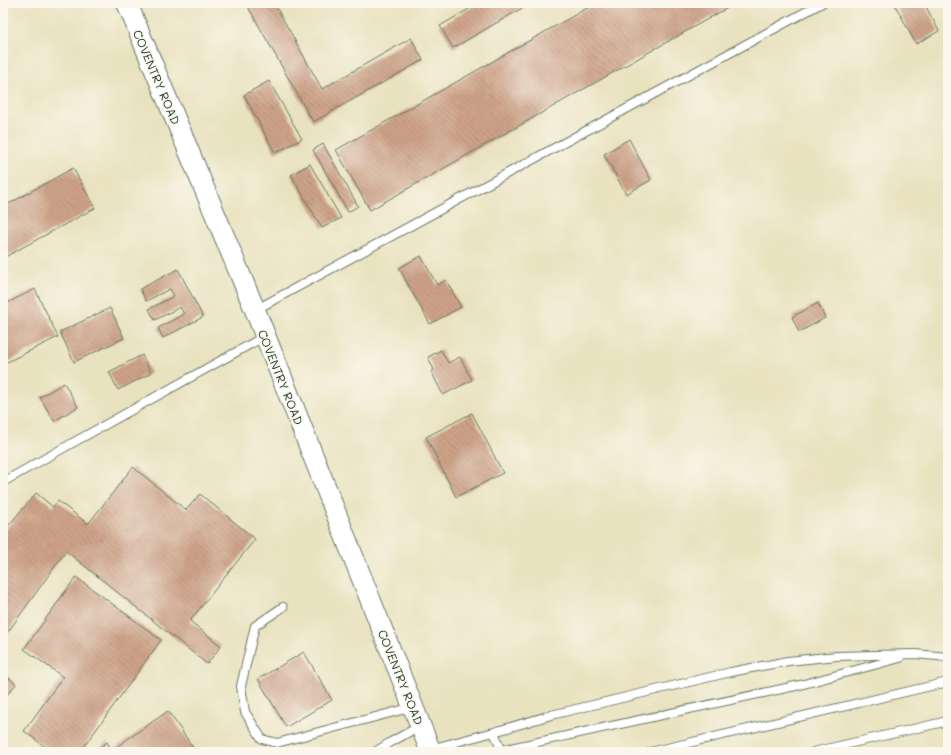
<svg xmlns="http://www.w3.org/2000/svg" width="951" height="755" viewBox="0 0 951 755" font-family="Mali,sans-serif">
<defs>
<pattern id="building-back-hatch" width="6" height="6" patternUnits="userSpaceOnUse"><rect width="6" height="6" fill="#cea388"/><path d="M-1 5l2 2M0 0l6 6M5-1l2 2" fill="none" stroke="#a78670"/></pattern>
</defs>
<rect width="100%" height="100%" fill="#fbf7ec"/>
<filter id="ink" filterUnits="userSpaceOnUse"><feTurbulence type="fractalNoise" baseFrequency=".025" numOctaves="2"/><feDisplacementMap in="SourceGraphic" scale="8" xChannelSelector="R" yChannelSelector="G"/><feConvolveMatrix kernelMatrix="1 2 1 2 8 2 1 2 1" color-interpolation-filters="sRGB"/></filter>
<filter id="wash" filterUnits="userSpaceOnUse"><feTurbulence type="fractalNoise" baseFrequency=".012" numOctaves="4" result="noise"/><feDisplacementMap in="SourceGraphic" scale="16" xChannelSelector="R" yChannelSelector="G"/><feGaussianBlur stdDeviation="0.9" result="paint"/><feColorMatrix in="noise" values="0 0 0 0 0 0 0 0 0 0 0 0 0 0 0 0 0 1.4 0 .05"/><feComposite in="paint" operator="in"/></filter>
<g filter="url(#wash)">
<rect width="100%" height="100%" fill="#e9e2bf"/>
<g id="blocks">
<path fill="url(#building-back-hatch)" d="M246,3H274L322,89L411,38L423,60L313,122Z
M479,3H531L453,48L440,26Z
M596,3H736L370,210L336,150Z
M894,3H924L939,31L916,44Z
M269,81L302,139L275,153L244,95Z
M629,139L651,180L626,194L604,154Z
M323,144L358,206L348,212L313,150Z
M310,164L341,218L322,228L291,175Z
M73,168L95,208L3,258V207Z
M421,256L437,285L446,280L461,307L430,324L399,268Z
M178,269L203,317L163,338L158,328L184,314L180,307L155,320L149,309L174,296L170,289L146,301L140,289Z
M35,289L58,337L3,364V305Z
M818,303L825,318L799,332L792,317Z
M110,308L124,338L74,362L60,332Z
M441,350L448,363L460,357L472,380L443,395L431,371L434,370L428,357Z
M142,355L151,373L118,390L109,372Z
M64,383L78,407L54,421L40,397Z
M472,413L503,473L456,497L426,437Z
M133,467L186,510L200,494L255,539L190,621L221,646L207,664L66,551L5,636L3,634V532L36,493L53,507L58,501L88,524Z
M76,577L161,640L80,752H52L24,731L63,677L24,649Z
M304,652L332,700L286,727L258,679Z
M3,673L16,684L3,700Z
M168,711L196,752H93L107,742L112,750Z"/>
</g>
</g>
<g filter="url(#ink)">
<use href="#blocks" fill-opacity="0" stroke="#667765" stroke-width="1"/>
<g fill="none" stroke-linecap="round" stroke-linejoin="round">
<g stroke="#667765" stroke-width="10">
<path id="service" d="M255,310L822,3
M3,482L76,441L265,336
M283,607L255,626L241,686L245,712L262,739L277,743L413,707
M494,732L502,752
M430,749L494,732L551,715L731,672L788,661L837,656L915,654L948,657
M501,750L800,685L900,658
M375,752L391,742L420,726
M650,752L948,682
M813,752L948,721"/>
</g>
<g stroke="#667765" stroke-width="22">
<path id="tertiary" d="M127,3L255,310L431,752"/>
</g>
<use href="#service" stroke="#fff" stroke-width="8"/>
<use href="#tertiary" stroke="#fff" stroke-width="20"/>
</g>
</g>
<g text-anchor="middle" dominant-baseline="central" stroke-width="3.5" stroke-linejoin="round" paint-order="stroke">
<g font-size="12" fill="#1f3d34" stroke="#fbf7ec">
<text transform="translate(157 77) rotate(67)">COVENTRY ROAD</text>
<text transform="translate(281 377) rotate(68)">COVENTRY ROAD</text>
<text transform="translate(401 677) rotate(68)">COVENTRY ROAD</text>
</g>
</g>
<rect width="951" height="755" fill="none" stroke="#fbf7ec" stroke-width="16"/>
</svg>
